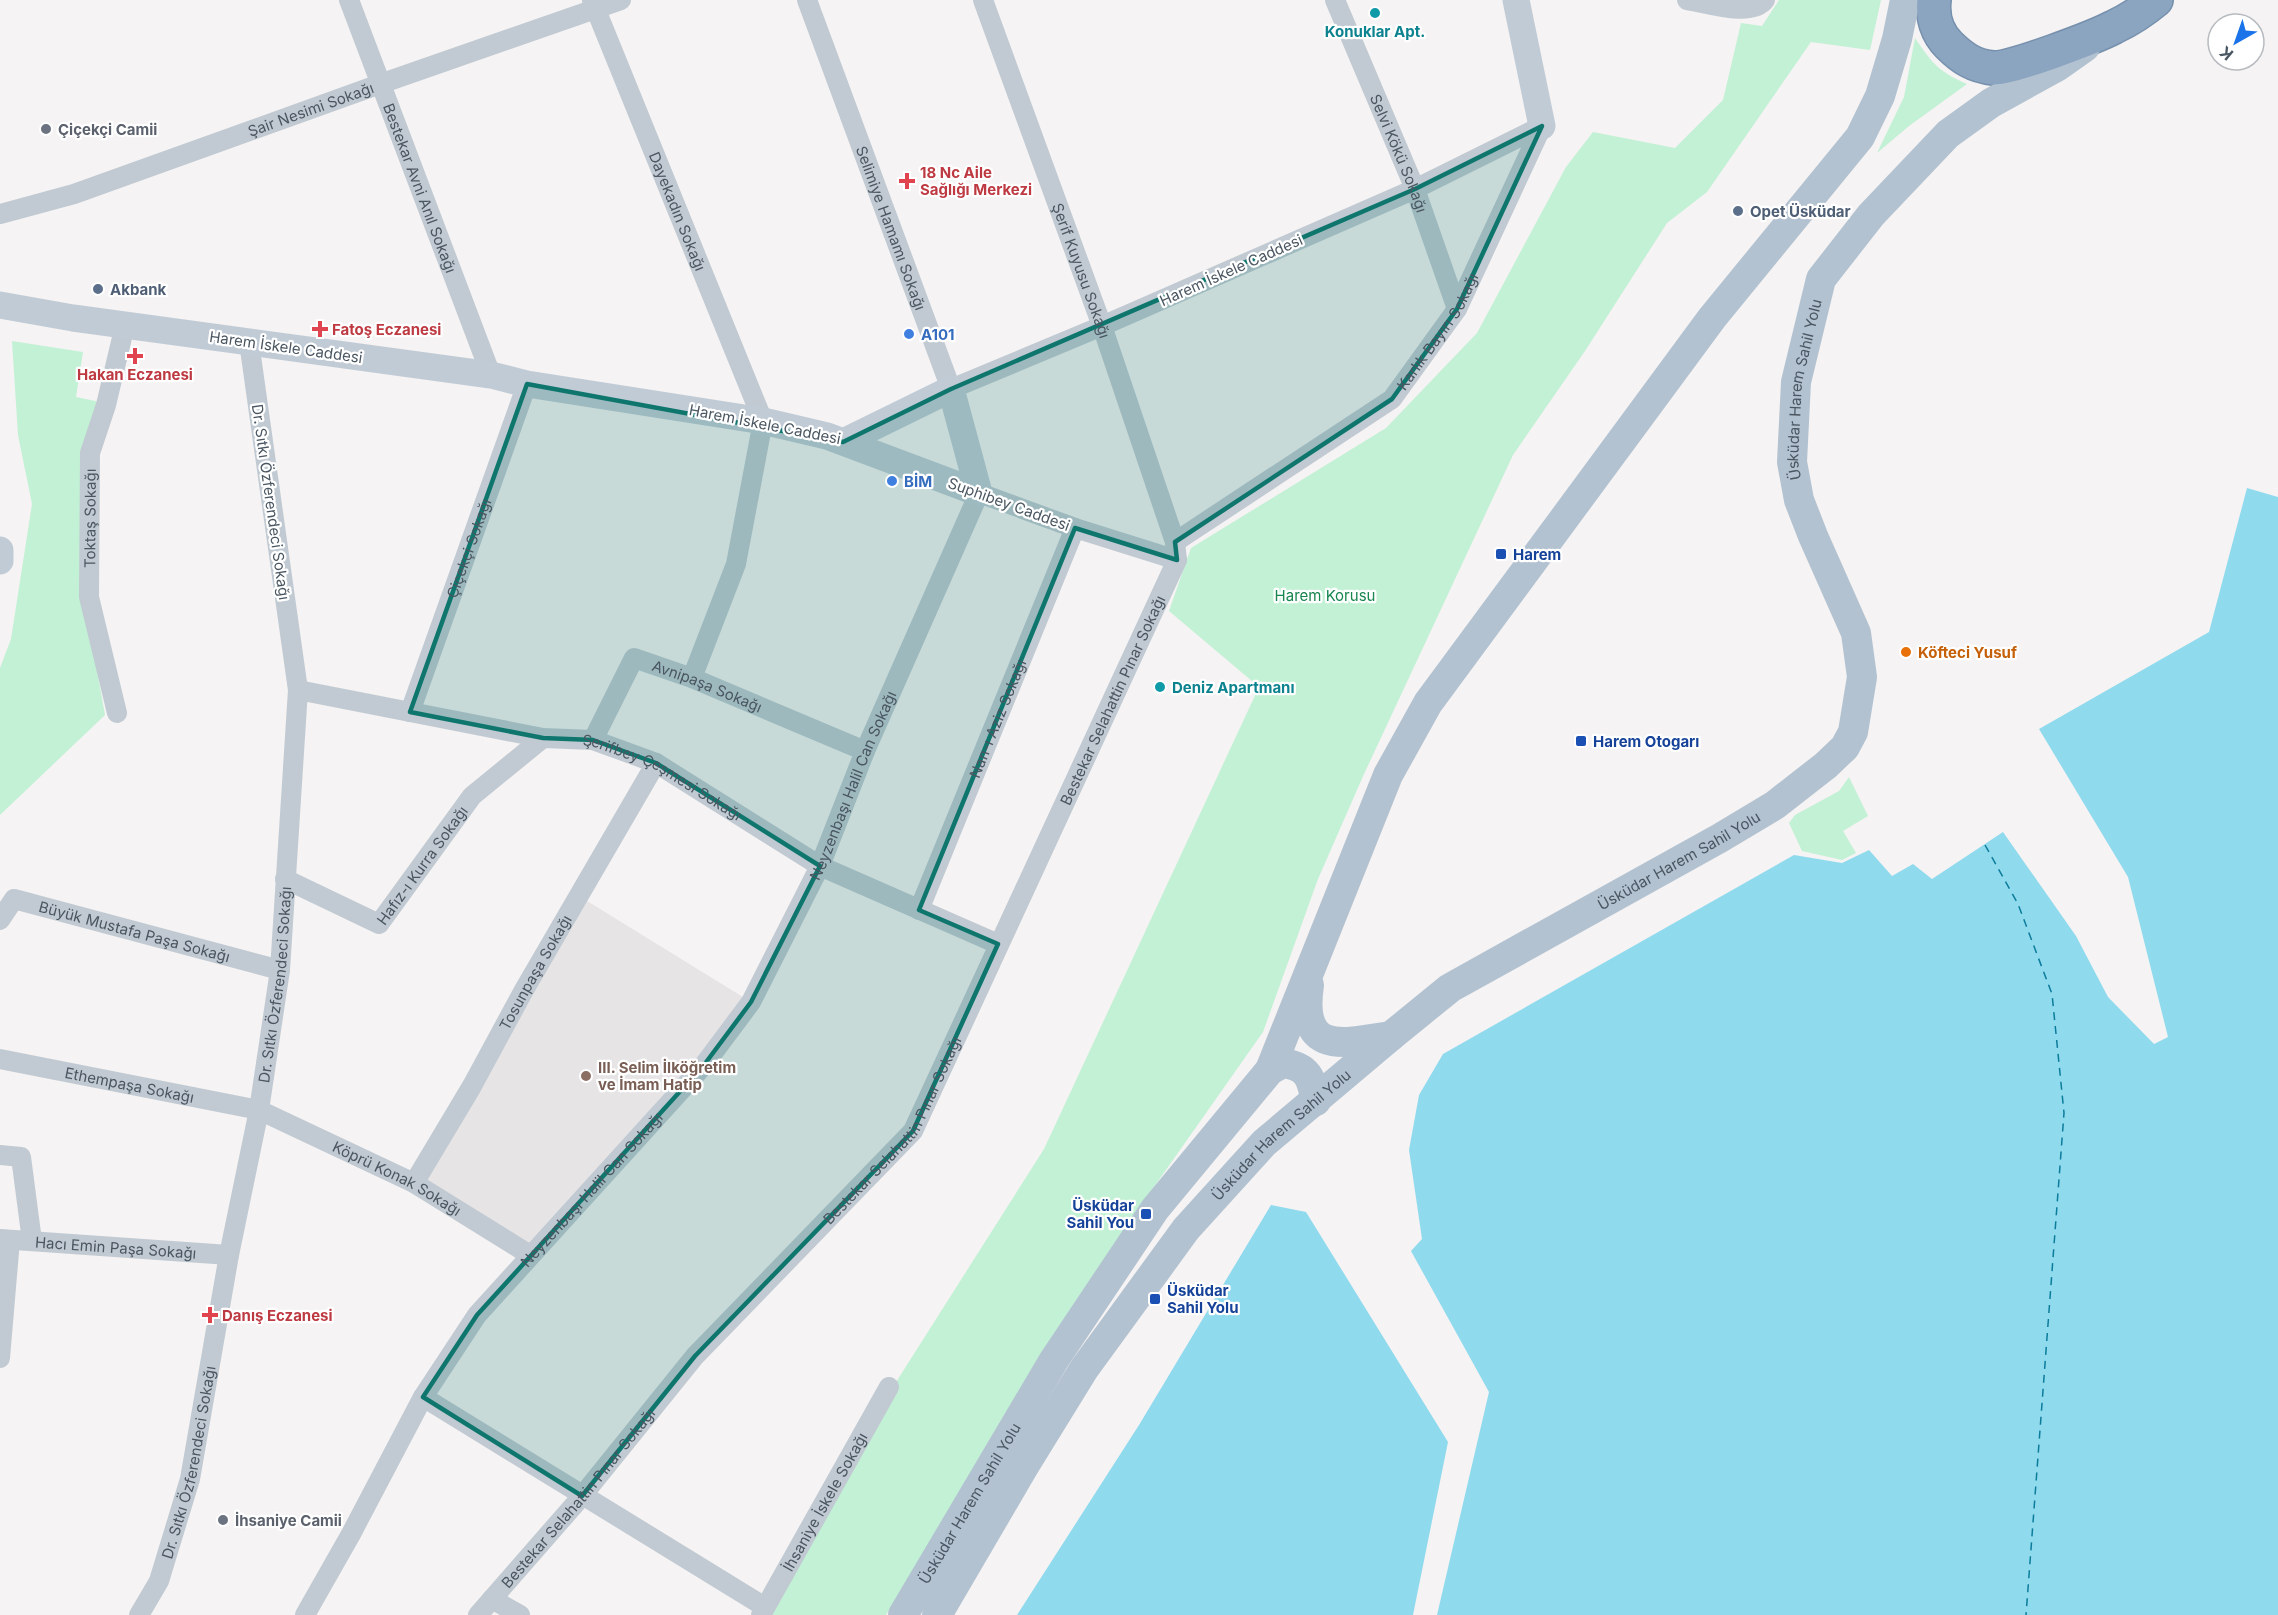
<svg xmlns="http://www.w3.org/2000/svg" width="2278" height="1615" viewBox="0 0 2278 1615" font-family="Inter,sans-serif">
<rect width="100%" height="100%" fill="#f5f3f3"/>
<path fill="#e6e4e5" d="M579,896L751,1002L530,1255L414,1183Z"/>
<path fill="#c3f1d5" d="M1779,0H1881L1870,50L1811,42L1707,192L1667,223L1585,351L1513,455L1364,774L1318,879L1263,1032L1142,1204L886,1615H768L898,1379L1044,1149L1259,687L1169,611L1191,548L1386,428L1477,333L1566,167L1593,132L1675,148L1723,100L1741,23L1762,26Z
M1915,38C1932,63 1939,72 1967,84L1909,126L1877,153L1904,97Z
M12,341L83,352L76,397L100,402L84,599L105,715L0,815V668L11,639L32,504L18,435Z
M1849,777L1868,816L1843,831L1856,853L1842,860L1802,851L1789,823L1795,815L1839,791Z"/>
<path fill="#90daee" d="M2247,488L2278,497V1615H1437L1489,1392L1411,1251L1422,1239L1409,1150L1419,1095L1443,1054L1794,855L1842,863L1869,850L1892,876L1913,864L1932,879L2003,832L2076,936L2108,997L2154,1044L2168,1037L2128,877L2039,729L2209,632Z
M1271,1205L1306,1212L1448,1442L1413,1615H1017L1139,1425Z"/>
<g fill="none" stroke-linecap="round" stroke-linejoin="round">
<path stroke="#0c7c9b" stroke-width="1.5" stroke-dasharray="8 6" stroke-linecap="butt" d="M1985,845L2018,904L2052,994L2064,1113L2026,1615"/>
<g stroke="#7690ad" stroke-width="36">
<path id="highway" d="M1934,0C1932,17 1937,33 1949,45C1962,58 1974,66 1993,68C2011,69 2095,37 2114,27C2129,20 2144,10 2156,0"/>
</g>
<g stroke="#c1cad2" stroke-width="20">
<path id="s1" d="M349,0L491,375"/>
<path id="s2" d="M592,0L763,421L736,564L692,678"/>
<path id="s3" d="M807,0L951,389L1102,326L1415,189L1542,126"/>
<path id="s4" d="M983,0L1102,326L1175,542"/>
<path id="s5" d="M1335,0L1415,189L1457,309"/>
<path d="M1687,0C1707,3 1752,18 1765,0"/>
<path id="s6" d="M0,214L74,194L380,84L621,0"/>
<path id="s7" d="M298,690L543,738L593,740L656,763L820,866L998,944"/>
<path id="s8" d="M410,712L527,384"/>
<path id="s9" d="M117,713L89,597L90,453L106,405L125,325"/>
<path id="s10" d="M593,740L634,658L692,678L865,751"/>
<path id="s11" d="M285,879L379,924L472,796L543,738"/>
<path id="s12" d="M919,910L1075,528"/>
<path id="s13" d="M0,920L14,899L280,970"/>
<path id="s14" d="M0,1059L259,1110L414,1183L530,1255"/>
<path d="M0,1155L21,1157L32,1241"/>
<path id="s15" d="M414,1183L472,1086L524,990L656,763"/>
<path id="s16" d="M0,1239L229,1255"/>
<path d="M0,1358L10,1240"/>
<path d="M423,1397L765,1607"/>
<path d="M492,1599L520,1615"/>
<path id="s17" d="M139,1615L159,1581L190,1479L229,1255L259,1110L280,970L298,690L249,342"/>
<path id="s18" d="M305,1615L351,1534L423,1397L477,1315L704,1065L751,1002L820,866L865,751L979,493L1075,528L1177,560"/>
<path id="s19" d="M478,1615L582,1496L695,1356L913,1131L1177,560L1175,542L1392,399L1457,309L1542,126"/>
<path id="s20" d="M761,1615L889,1387"/>
</g>
<path stroke="#c1cbd6" stroke-width="27" d="M1516,0L1542,126
M0,305L73,318L491,375L527,384L763,421L827,436L979,493
M843,442L951,389L979,493
M0,550V561"/>
<g stroke="#b3c2d1" stroke-width="30">
<path d="M1309,985C1299,1055 1341,1044 1391,1036"/>
<path d="M1270,1070L1283,1063C1309,1067 1311,1078 1316,1101"/>
<path id="s21" d="M903,1615L1054,1360L1155,1209L1270,1070L1388,775L1428,703L1712,318L1860,137L1880,96L1897,39L1905,0"/>
<path id="s22" d="M937,1615L1023,1468L1084,1369L1186,1229L1264,1143L1391,1036L1450,988L1720,838L1775,805L1825,766L1845,747L1853,732L1862,677L1856,633L1813,536L1799,500L1792,462L1796,382L1821,279L1871,215L1948,134L1991,103L2058,66L2085,47"/>
</g>
<use href="#highway" stroke="#8ba5c1" stroke-width="33"/>
</g>
<path fill="#0f766e" fill-opacity="0.2" stroke="#0f766e" stroke-width="4.5" stroke-linejoin="round" d="M1542,126L1457,309L1392,399L1175,542L1177,560L1075,528L919,910L998,944L913,1131L695,1356L582,1496L423,1397L477,1315L704,1065L751,1002L820,866L656,763L593,740L543,738L410,712L527,384L843,442L951,389L1415,189Z"/>
<g fill="#0f9aa8" stroke="#fff" stroke-width="2">
<circle cx="1375" cy="13" r="6"/>
<circle cx="1160" cy="687" r="6"/>
</g>
<g fill="#6b7280" stroke="#fff" stroke-width="2">
<circle cx="46" cy="129" r="6"/>
<circle cx="223" cy="1520" r="6"/>
</g>
<g fill="#e0444e" stroke="#fff" stroke-width="2">
<path d="M904 172h6v6h6v6h-6v6h-6v-6h-6v-6h6z"/>
<path d="M317 320h6v6h6v6h-6v6h-6v-6h-6v-6h6z"/>
<path d="M132 347h6v6h6v6h-6v6h-6v-6h-6v-6h6z"/>
<path d="M207 1306h6v6h6v6h-6v6h-6v-6h-6v-6h6z"/>
</g>
<g fill="#5c6f8a" stroke="#fff" stroke-width="2">
<circle cx="1738" cy="211" r="6"/>
<circle cx="98" cy="289" r="6"/>
</g>
<g fill="#3f7fe0" stroke="#fff" stroke-width="2">
<circle cx="909" cy="334" r="6"/>
<circle cx="892" cy="481" r="6"/>
</g>
<g fill="#1a4fb4" stroke="#fff" stroke-width="2">
<rect x="1495" y="548" width="12" height="12" rx="3"/>
<rect x="1575" y="735" width="12" height="12" rx="3"/>
<rect x="1140" y="1208" width="12" height="12" rx="3"/>
<rect x="1149" y="1293" width="12" height="12" rx="3"/>
</g>
<circle fill="#e8710a" stroke="#fff" stroke-width="2" cx="1906" cy="652" r="6"/>
<circle fill="#8d6e63" stroke="#fff" stroke-width="2" cx="586" cy="1076" r="6"/>
<g text-anchor="middle" dominant-baseline="central" stroke-width="4.5" stroke-linejoin="round" paint-order="stroke">
<g font-size="15" font-weight="bold" fill="#0d838f" stroke="#fff">
<text x="1375" y="31">Konuklar Apt.</text>
<text x="1172" y="687" text-anchor="start">Deniz Apartmanı</text>
</g>
<g font-size="15" fill="#4a5661" stroke="#fff">
<text stroke="none"><textPath href="#s6" startOffset="328">Şair Nesimi Sokağı</textPath></text>
<text stroke="none"><textPath href="#s5" startOffset="166">Selvi Kökü Sokağı</textPath></text>
<text stroke="none"><textPath href="#s1" startOffset="201">Bestekar Avni Anıl Sokağı</textPath></text>
<text stroke="none"><textPath href="#s2" startOffset="228">Dayekadın Sokağı</textPath></text>
<text stroke="none"><textPath href="#s3" startOffset="243">Selimiye Hamamı Sokağı</textPath></text>
<text stroke="none"><textPath href="#s4" startOffset="288">Şerif Kuyusu Sokağı</textPath></text>
<text transform="translate(1231 270) rotate(-24)">Harem İskele Caddesi</text>
<text stroke="none"><textPath href="#s19" startOffset="1640">Karlık Bayırı Sokağı</textPath></text>
<text transform="translate(286 347) rotate(8)">Harem İskele Caddesi</text>
<text stroke="none"><textPath href="#s22" startOffset="1656">Üsküdar Harem Sahil Yolu</textPath></text>
<text transform="translate(765 424) rotate(11)">Harem İskele Caddesi</text>
<text transform="translate(271 502) rotate(82)">Dr. Sıtkı Özferendeci Sokağı</text>
<text transform="translate(1009 504) rotate(20)">Suphibey Caddesi</text>
<text stroke="none"><textPath href="#s9" startOffset="198">Toktaş Sokağı</textPath></text>
<text stroke="none"><textPath href="#s8" startOffset="174">Çiçekçi Sokağı</textPath></text>
<text stroke="none"><textPath href="#s10" startOffset="170">Avnipaşa Sokağı</textPath></text>
<text stroke="none"><textPath href="#s19" startOffset="1126">Bestekar Selahattin Pınar Sokağı</textPath></text>
<text stroke="none"><textPath href="#s12" startOffset="207">Nan-ı Aziz Sokağı</textPath></text>
<text stroke="none"><textPath href="#s7" startOffset="378">Şerifbey Çeşmesi Sokağı</textPath></text>
<text stroke="none"><textPath href="#s18" startOffset="1002">Neyzenbaşı Halil Can Sokağı</textPath></text>
<text stroke="none"><textPath href="#s22" startOffset="1080">Üsküdar Harem Sahil Yolu</textPath></text>
<text stroke="none"><textPath href="#s11" startOffset="177">Hafız-ı Kurra Sokağı</textPath></text>
<text stroke="none"><textPath href="#s13" startOffset="150">Büyük Mustafa Paşa Sokağı</textPath></text>
<text stroke="none"><textPath href="#s15" startOffset="243">Tosunpaşa Sokağı</textPath></text>
<text stroke="none"><textPath href="#s17" startOffset="648">Dr. Sıtkı Özferendeci Sokağı</textPath></text>
<text stroke="none"><textPath href="#s14" startOffset="132">Ethempaşa Sokağı</textPath></text>
<text stroke="none"><textPath href="#s19" startOffset="640">Bestekar Selahattin Pınar Sokağı</textPath></text>
<text stroke="none"><textPath href="#s22" startOffset="594">Üsküdar Harem Sahil Yolu</textPath></text>
<text stroke="none"><textPath href="#s14" startOffset="418">Köprü Konak Sokağı</textPath></text>
<text stroke="none"><textPath href="#s18" startOffset="516">Neyzenbaşı Halil Can Sokağı</textPath></text>
<text stroke="none"><textPath href="#s16" startOffset="116">Hacı Emin Paşa Sokağı</textPath></text>
<text stroke="none"><textPath href="#s17" startOffset="162">Dr. Sıtkı Özferendeci Sokağı</textPath></text>
<text stroke="none"><textPath href="#s19" startOffset="154">Bestekar Selahattin Pınar Sokağı</textPath></text>
<text stroke="none"><textPath href="#s20" startOffset="130">İhsaniye İskele Sokağı</textPath></text>
<text stroke="none"><textPath href="#s21" startOffset="130">Üsküdar Harem Sahil Yolu</textPath></text>
</g>
<g font-size="15" font-weight="bold" fill="#5b616d" stroke="#fff" text-anchor="start">
<text x="58" y="129">Çiçekçi Camii</text>
<text x="235" y="1520">İhsaniye Camii</text>
</g>
<g font-size="15" font-weight="bold" fill="#be3a42" stroke="#fff" text-anchor="start">
<text x="920" y="172">18 Nc Aile<tspan x="920" dy="17">Sağlığı Merkezi</tspan></text>
<text x="332" y="329">Fatoş Eczanesi</text>
<text x="135" y="374" text-anchor="middle">Hakan Eczanesi</text>
<text x="222" y="1315">Danış Eczanesi</text>
</g>
<g font-size="15" font-weight="bold" fill="#4e5e75" stroke="#fff" text-anchor="start">
<text x="1750" y="211">Opet Üsküdar</text>
<text x="110" y="289">Akbank</text>
</g>
<g font-size="15" font-weight="bold" fill="#366cbe" stroke="#fff" text-anchor="start">
<text x="921" y="334">A101</text>
<text x="904" y="481">BİM</text>
</g>
<g font-size="15" font-weight="bold" fill="#164399" stroke="#fff" text-anchor="start">
<text x="1513" y="554">Harem</text>
<text x="1593" y="741">Harem Otogarı</text>
<text x="1134" y="1205" text-anchor="end">Üsküdar<tspan x="1134" dy="17">Sahil You</tspan></text>
<text x="1167" y="1290">Üsküdar<tspan x="1167" dy="17">Sahil Yolu</tspan></text>
</g>
<g font-size="15" fill="#17864f" stroke="#fff">
<text x="1325" y="595">Harem Korusu</text>
</g>
<g font-size="15" font-weight="bold" fill="#c56008" stroke="#fff" text-anchor="start">
<text x="1918" y="652">Köfteci Yusuf</text>
</g>
<g font-size="15" font-weight="bold" fill="#785e54" stroke="#fff" text-anchor="start">
<text x="598" y="1067">III. Selim İlköğretim<tspan x="598" dy="17">ve İmam Hatip</tspan></text>
</g>
</g>
<g transform="translate(2236 42) rotate(220)"><circle r="28" fill="#ffffff" stroke="#b7bbc0" stroke-width="1.5"/>
<path d="M0-4.5L10 22L0 15L-10 22Z" fill="#1a73e8"/>
<text y="-9" font-size="16" font-weight="bold" text-anchor="middle" fill="#4a5661">K</text>
</g>
</svg>
